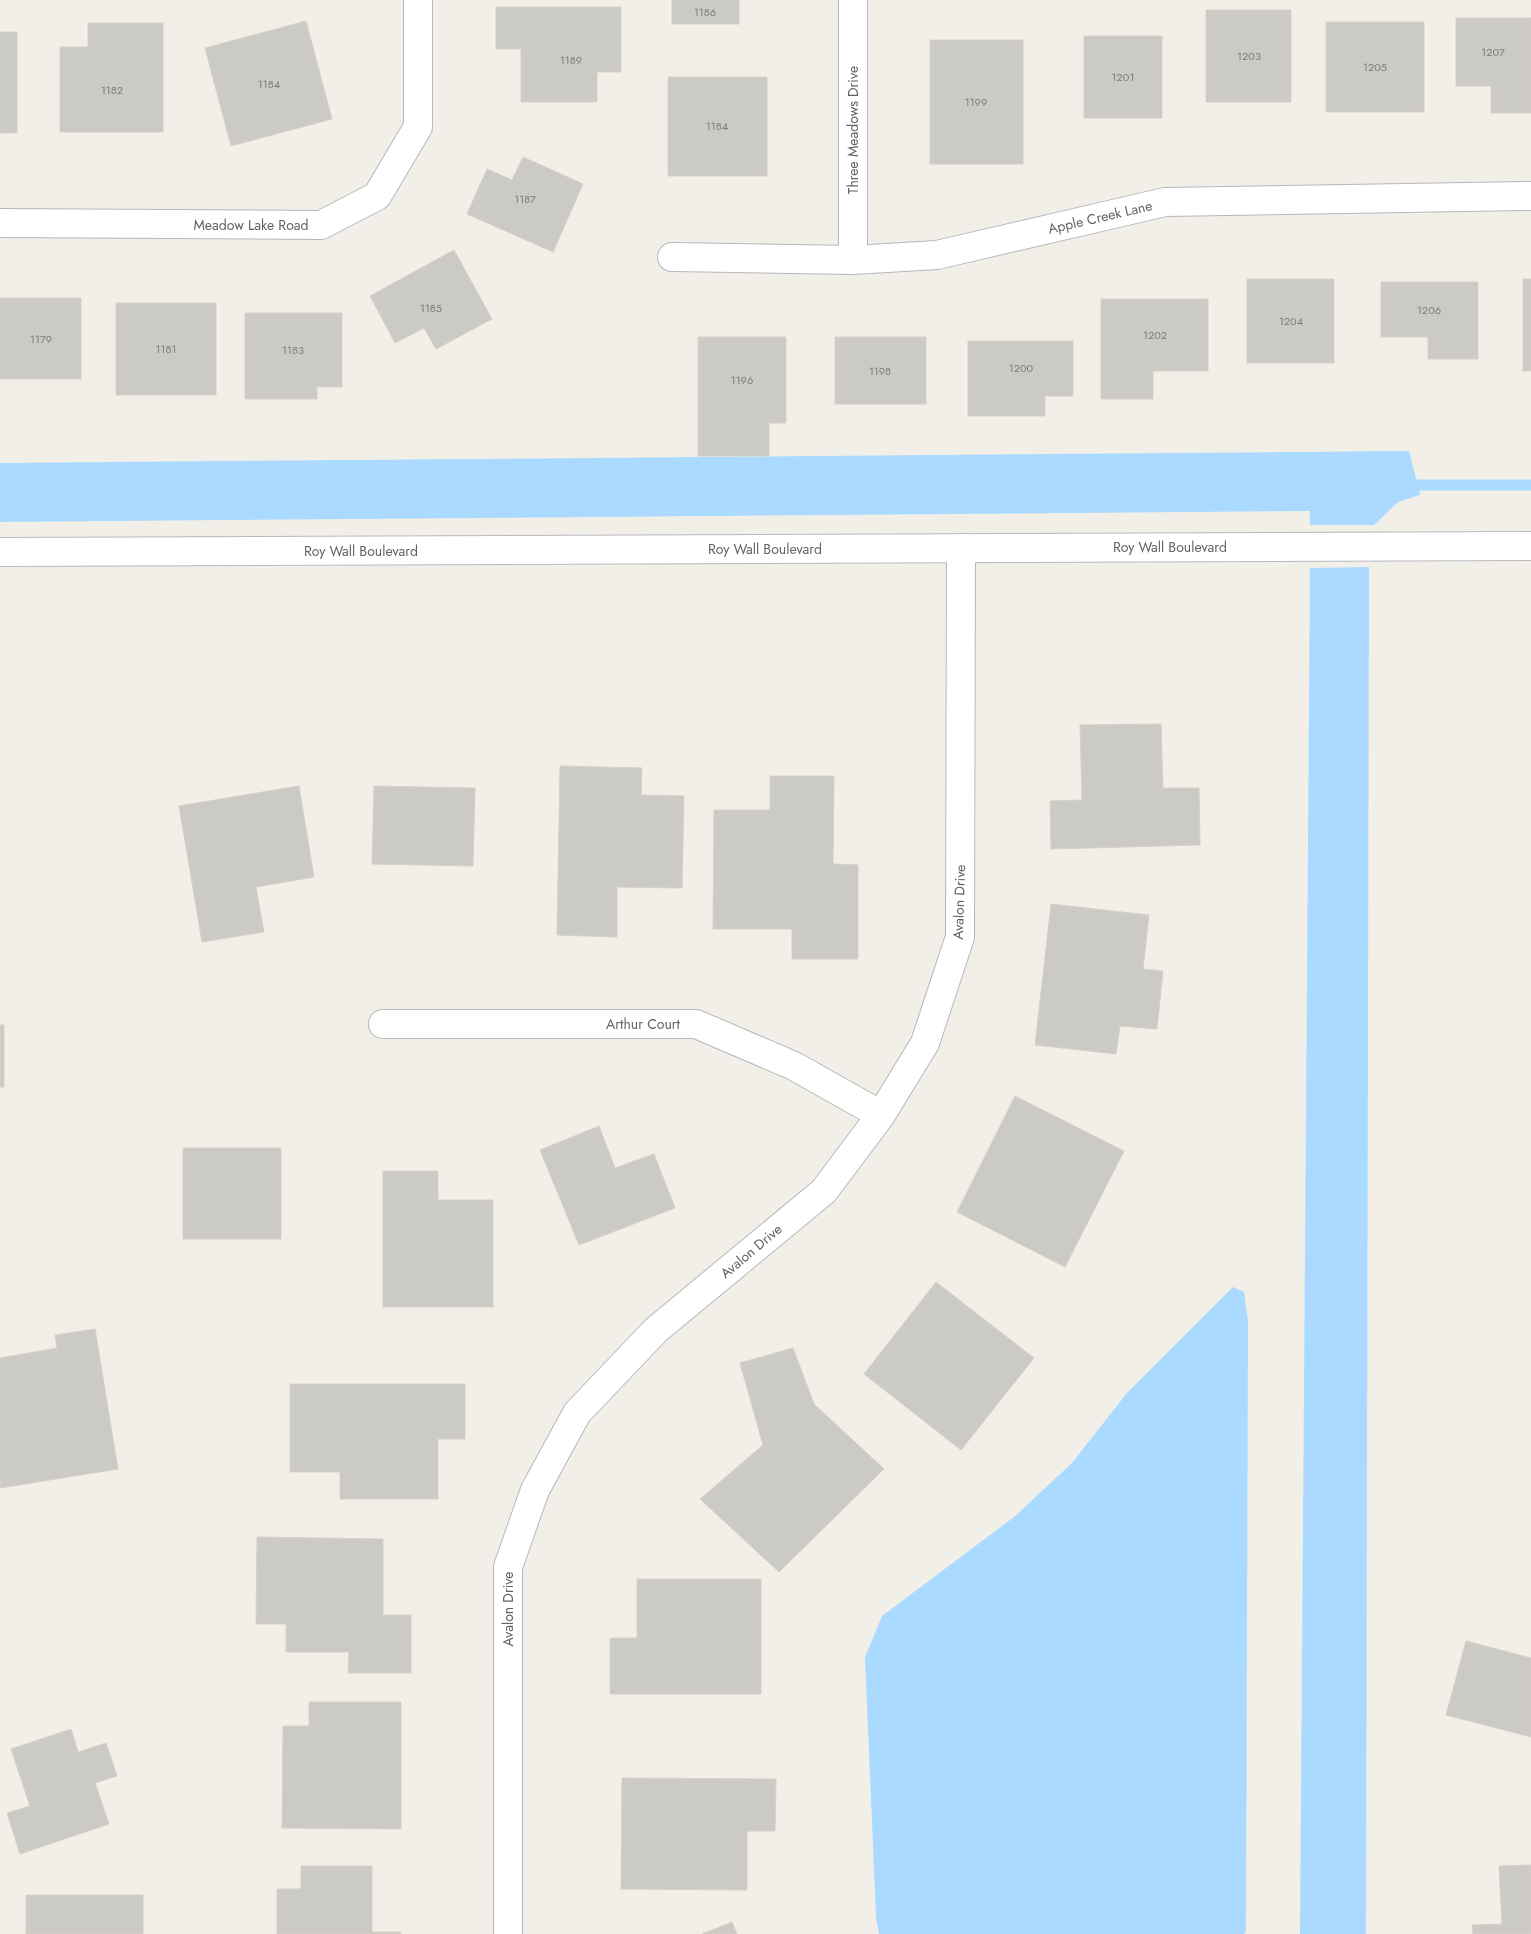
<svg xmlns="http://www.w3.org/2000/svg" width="1531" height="1934" viewBox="0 0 1531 1934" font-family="Jost,sans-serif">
<rect width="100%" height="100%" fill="#f1efe8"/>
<path fill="#aadaff" d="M1409,451L1420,495L1398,502L1374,525H1310V511L0,522V463Z
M1369,567L1366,1934H1300L1310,568Z
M1233,1287L1244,1292L1248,1321L1246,1932L1244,1934H879L876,1918L865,1657L882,1616L1014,1517L1072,1463L1127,1393Z"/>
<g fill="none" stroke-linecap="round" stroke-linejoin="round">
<path stroke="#aadaff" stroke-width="11" d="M1403,485H1531"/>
</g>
<path fill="#cccac5" stroke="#d6d1c6" d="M672,0H739V24H672Z
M496,7H621V72H597V102H521V49H496Z
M1206,10H1291V102H1206Z
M1456,18H1531V113H1491V86H1456Z
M306,21L332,119L231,146L205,48Z
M1326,22H1424V112H1326Z
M88,23H163V132H60V47H88Z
M0,32H17V133H0Z
M1084,36H1162V118H1084Z
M930,40H1023V164H930Z
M668,77H767V176H668Z
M523,157L583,184L553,252L467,214L487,169L512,180Z
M454,250L492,319L436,349L424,328L395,343L370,296Z
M1247,279H1334V363H1247Z
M1523,279H1531V371H1523Z
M1381,282H1478V359H1428V337H1381Z
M0,298H81V379H0Z
M1101,299H1208V371H1153V399H1101Z
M116,303H216V395H116Z
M245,313H342V387H317V399H245Z
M698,337H786V423H769V456H698Z
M835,337H926V404H835Z
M968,341H1073V396H1045V416H968Z
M1161,724L1163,788H1199L1200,845L1051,849L1050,801L1082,800L1080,725Z
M560,766L642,768L641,795L684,796L682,888L617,887V937L557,935Z
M770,776H834L833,864L858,865V959H792V929H713L714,810H770Z
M299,786L314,877L256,887L264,932L202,942L179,806Z
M374,786L475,788L473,866L372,864Z
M1051,904L1149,915L1143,969L1163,971L1157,1029L1120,1026L1116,1054L1035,1045Z
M0,1025H4V1087H0Z
M1015,1096L1124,1151L1065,1267L957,1212Z
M599,1126L615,1168L654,1154L675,1208L579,1245L540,1150Z
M183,1148H281V1239H183Z
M383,1171H438V1200H493V1307H383Z
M936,1282L1034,1358L961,1450L864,1374Z
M95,1329L118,1469L0,1488V1358L57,1348L55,1335Z
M793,1348L814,1404L884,1469L779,1572L700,1499L763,1445L740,1363Z
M290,1384H465V1439H438V1499H340V1472H290Z
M257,1537L383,1539V1615H411V1673H348L349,1652H286V1624H256Z
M637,1579H761V1694H610V1638H637Z
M1466,1641L1531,1658V1737L1446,1715Z
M309,1702H401V1829L282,1828L283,1726H309Z
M71,1729L78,1752L106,1743L117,1776L95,1783L109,1824L20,1854L7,1813L30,1806L11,1749Z
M622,1778L776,1779L775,1831H747V1890L621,1889Z
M1531,1865V1934H1473L1472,1925L1502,1924L1499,1866Z
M301,1866H372V1932H401V1934H277V1889H301Z
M26,1895H143V1934H26Z
M732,1922L737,1934H702Z"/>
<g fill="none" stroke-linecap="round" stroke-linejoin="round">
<g stroke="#b5b8bc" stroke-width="30">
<path id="street" d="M853,0V260
M0,223L321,225L377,196L418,127V0
M672,257L853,260L937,255L1165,202L1531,196
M383,1024H696L794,1066L881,1115
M508,1934V1567L535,1490L577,1413L656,1330L824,1191L881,1115L925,1043L960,937L961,548"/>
</g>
<g stroke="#b6babf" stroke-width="30">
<path id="secondary" d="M0,552L1531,546"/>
</g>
<use href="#street" stroke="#fff" stroke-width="28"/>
<use href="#secondary" stroke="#fff" stroke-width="28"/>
</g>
<g text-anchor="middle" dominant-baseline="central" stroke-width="4.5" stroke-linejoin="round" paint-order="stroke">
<g font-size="11" fill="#7a7d7f">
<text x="705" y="12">1186</text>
<text x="1493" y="52">1207</text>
<text x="1249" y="56">1203</text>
<text x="571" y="60">1189</text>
<text x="1375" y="67">1205</text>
<text x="1123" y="77">1201</text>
<text x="269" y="84">1184</text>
<text x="112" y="90">1182</text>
<text x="976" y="102">1199</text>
<text x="717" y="126">1184</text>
<text x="525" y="199">1187</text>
<text x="431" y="308">1185</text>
<text x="1429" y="310">1206</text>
<text x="1291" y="321">1204</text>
<text x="1155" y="335">1202</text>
<text x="41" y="339">1179</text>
<text x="166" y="349">1181</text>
<text x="293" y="350">1183</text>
<text x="1021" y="368">1200</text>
<text x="880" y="371">1198</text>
<text x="742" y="380">1196</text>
</g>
<g font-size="14" fill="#5f6368" stroke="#fff">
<text transform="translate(853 130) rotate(-90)">Three Meadows Drive</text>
<text transform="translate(1100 217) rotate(-13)">Apple Creek Lane</text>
<text x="251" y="225">Meadow Lake Road</text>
<text x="1170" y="547">Roy Wall Boulevard</text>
<text x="765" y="549">Roy Wall Boulevard</text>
<text x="361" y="551">Roy Wall Boulevard</text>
<text transform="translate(959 902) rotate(-88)">Avalon Drive</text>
<text x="643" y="1024">Arthur Court</text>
<text transform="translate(751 1251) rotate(-40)">Avalon Drive</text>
<text transform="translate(508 1609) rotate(-90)">Avalon Drive</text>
</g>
</g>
</svg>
